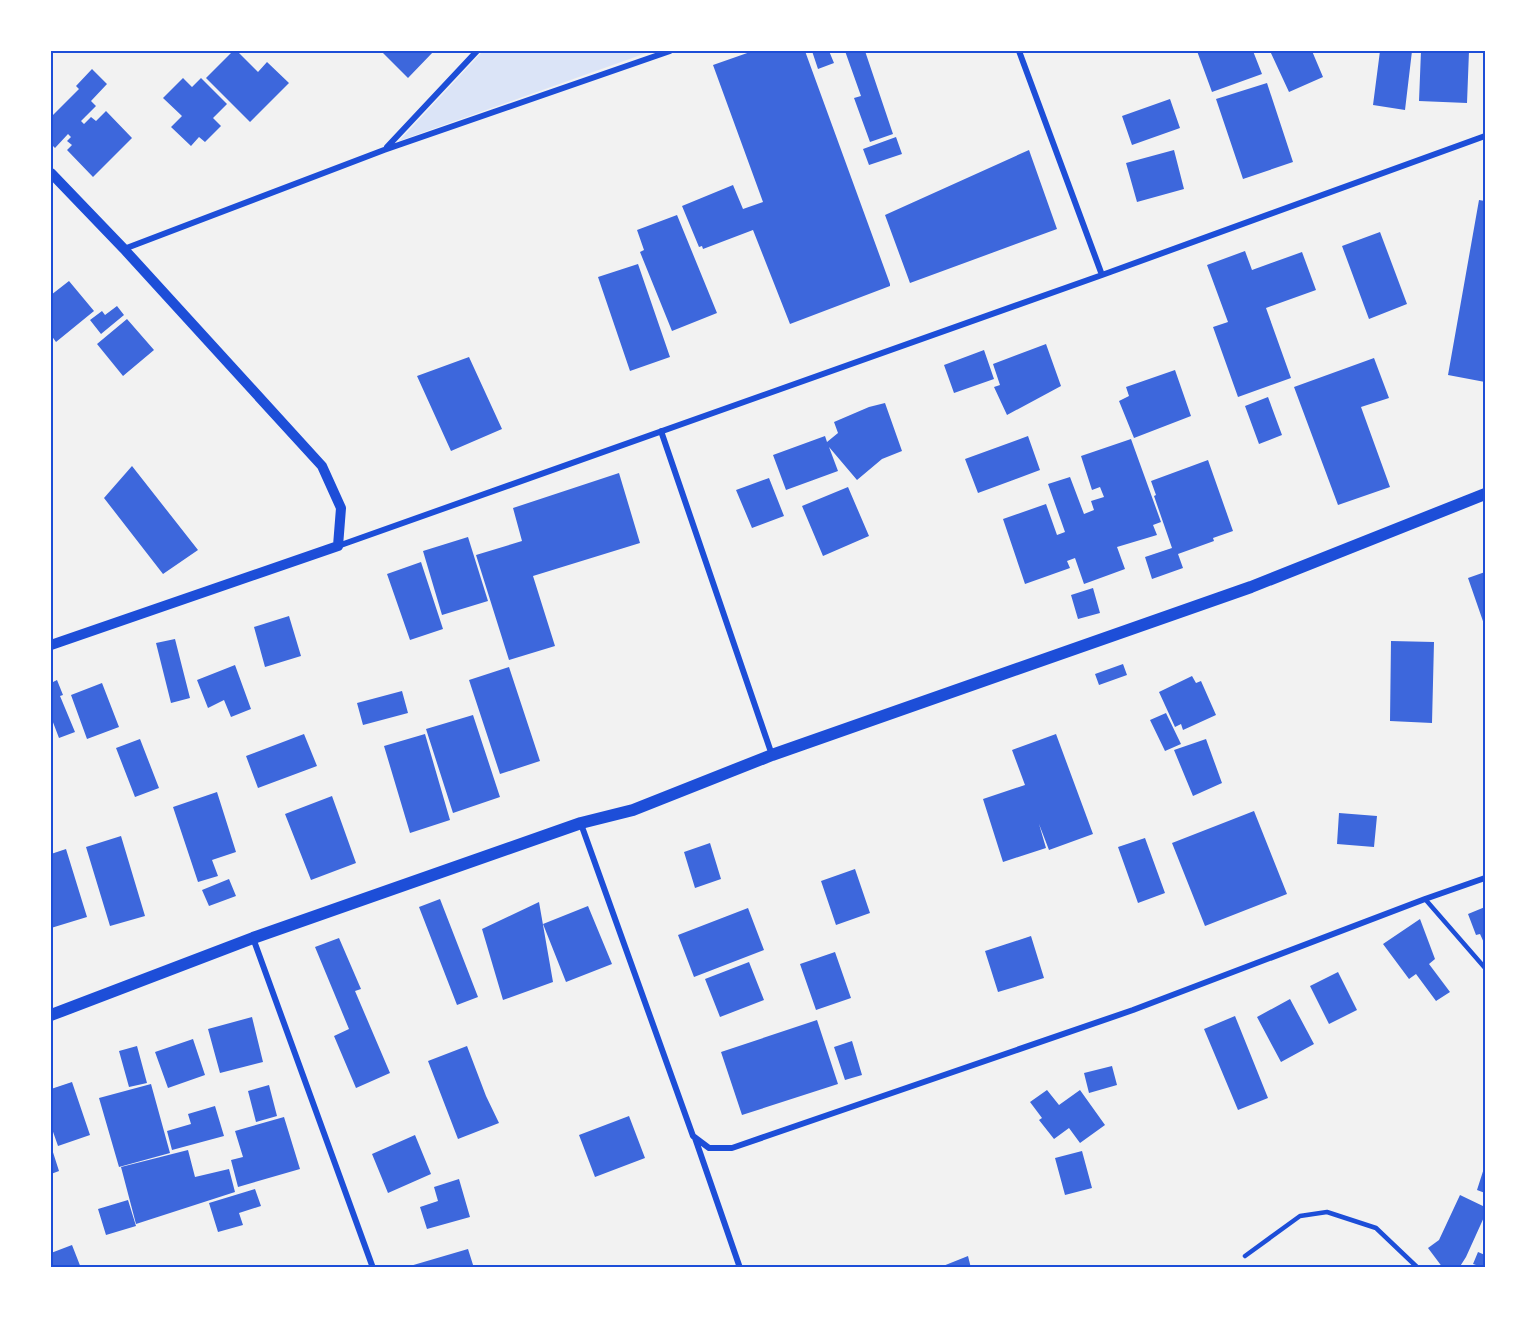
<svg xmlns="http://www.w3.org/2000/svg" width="1536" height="1319" viewBox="0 0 1536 1319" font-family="Montserrat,sans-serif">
<rect width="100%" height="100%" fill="#f2f2f2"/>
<path fill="#dbe4f7" d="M483,51H652L399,141Z"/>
<path fill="#3d67dc" d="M233,51H237L258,72L267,62L289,83L250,122L206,78Z
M381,51H434L408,78Z
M753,51H805L890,284V286L790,324L753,230L703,249L702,246L699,247L682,206L733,185L743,209L763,202L713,65Z
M812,51H829L834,63L818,69Z
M845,51H865L893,134L870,142L854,98L861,96Z
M1197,51H1253L1262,74L1212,92Z
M1270,51H1312L1323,77L1289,92Z
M1380,51H1412L1405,110L1373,105Z
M1421,51H1469L1467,103L1419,101Z
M92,69L107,84L91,101L96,106L81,121L84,124L91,117L96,121L106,111L132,138L93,177L67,150L72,145L67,141L71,137L68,134L55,148L51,144V117L79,89L76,86Z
M183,78L192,87L201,78L227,104L213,118L221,126L205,142L199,137L191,146L171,127L182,116L163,98Z
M1267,83L1293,162L1243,179L1216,99Z
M1170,99L1180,128L1132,145L1122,116Z
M896,137L902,154L869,165L863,149Z
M1029,150L1057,229L910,283L885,215Z
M1174,150L1184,189L1137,202L1126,163Z
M1479,200L1485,201V382L1448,375Z
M677,215L717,313L672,331L640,252L644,250L637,230Z
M1380,232L1407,304L1369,319L1342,246Z
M1245,251L1252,270L1302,252L1316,290L1266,308L1291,378L1238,397L1213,327L1228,322L1207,265Z
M638,264L670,357L630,371L598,277Z
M69,281L94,311L56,342L51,335V295Z
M117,306L124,315L101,334L90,320L102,311L105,315Z
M127,319L154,350L123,376L97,344Z
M1046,344L1061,386L1007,415L994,387L1000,385L993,364Z
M984,350L994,379L954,393L944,365Z
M469,357L502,429L451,451L417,376Z
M1374,358L1389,398L1361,407L1390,487L1338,505L1294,387Z
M1175,370L1191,416L1134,438L1119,401L1129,396L1126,387Z
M1268,397L1282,435L1259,444L1245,406Z
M885,403L902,451L882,459L857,480L829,447L838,471L786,490L773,455L825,436L827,442L838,433L834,422L869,407Z
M1028,436L1040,470L978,493L965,459Z
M1131,439L1161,522L1153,525L1157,535L1117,547L1125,569L1084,584L1075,558L1067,561L1070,568L1025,584L1003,519L1046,504L1057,535L1065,532L1048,484L1070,477L1084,514L1094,510L1091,501L1104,497L1100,487L1092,490L1081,456Z
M1208,460L1233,531L1213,538L1214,541L1178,554L1183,568L1152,579L1145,557L1172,548L1154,496L1156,495L1151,481Z
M132,466L198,550L163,574L104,498Z
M619,473L640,543L533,576L555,646L509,660L476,555L522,541L513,508Z
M769,478L784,516L752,528L736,490Z
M848,487L869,536L823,556L802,506Z
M468,537L488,601L442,615L423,551Z
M421,562L443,629L410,640L387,574Z
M1485,572V627L1468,578Z
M1093,588L1100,613L1078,619L1071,595Z
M289,616L301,656L265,667L254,627Z
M175,639L190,698L171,703L156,643Z
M1391,641L1434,642L1432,723L1390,721Z
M1123,664L1127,675L1099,685L1095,674Z
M235,665L251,709L231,717L224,700L208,708L197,680Z
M509,667L540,761L500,774L469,680Z
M1192,676L1196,683L1201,681L1216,715L1183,730L1181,724L1175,727L1159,692Z
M57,680L63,695L60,696L75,732L59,738L51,717V683Z
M102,683L119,727L87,739L71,695Z
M402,691L408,713L363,725L357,703Z
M1166,713L1181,744L1165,751L1150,720Z
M473,715L500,797L453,813L426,729Z
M304,734L317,766L258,788L246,756Z
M425,734L450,820L410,833L384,746Z
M1056,734L1093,834L1049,850L1039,824L1046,848L1003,862L983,799L1025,785L1012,750Z
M140,739L159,788L135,797L116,748Z
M1206,739L1222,783L1193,796L1174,750Z
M217,792L236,852L212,860L218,876L198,882L173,807Z
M332,796L356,863L311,880L285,814Z
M1254,811L1287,894L1205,926L1172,843Z
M1339,813L1377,816L1374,847L1337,844Z
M121,836L145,916L110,926L86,847Z
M1145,838L1165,893L1138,903L1118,847Z
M710,843L721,879L695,888L684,852Z
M66,849L87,917L51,928V854Z
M855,869L870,913L836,925L821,881Z
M229,879L236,896L209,906L202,890Z
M440,899L478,997L457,1005L419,907Z
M539,902L553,982L503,1000L482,929Z
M588,906L612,964L566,982L543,924Z
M1485,907V945L1480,934L1476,935L1468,914Z
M748,908L764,950L694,977L678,935Z
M1420,919L1435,959L1429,964L1450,992L1436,1001L1416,974L1409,979L1383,944Z
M1031,936L1044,978L998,992L985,951Z
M339,938L361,989L355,991L390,1073L356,1088L334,1036L349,1029L315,947Z
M835,952L851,998L816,1010L800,964Z
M749,962L764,1000L720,1017L705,979Z
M1338,972L1357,1010L1329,1024L1310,986Z
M1290,999L1314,1044L1281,1062L1257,1017Z
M1235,1016L1268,1098L1238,1110L1204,1029Z
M252,1017L263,1062L220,1073L208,1029Z
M817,1020L838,1084L742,1115L721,1052Z
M193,1039L205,1075L168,1088L155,1052Z
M852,1041L862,1075L845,1080L834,1047Z
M137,1046L147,1083L129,1087L119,1051Z
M467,1046L486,1096L499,1123L458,1139L428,1061Z
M1112,1066L1117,1085L1089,1093L1084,1073Z
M72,1082L90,1135L58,1146L51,1126V1089Z
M151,1084L170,1153L119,1167L99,1098Z
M269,1085L277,1116L256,1122L248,1091Z
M1047,1090L1059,1105L1080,1090L1105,1125L1080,1143L1069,1128L1054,1139L1039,1120L1042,1118L1030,1102Z
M215,1106L224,1136L172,1150L167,1131L191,1124L188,1114Z
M629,1116L645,1158L595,1177L579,1135Z
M284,1117L300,1169L238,1187L231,1160L243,1157L235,1131Z
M415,1135L431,1174L388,1193L372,1154Z
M51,1146L59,1171L51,1174Z
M188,1150L195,1177L229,1169L235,1192L136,1224L121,1167Z
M1082,1151L1092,1188L1065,1195L1055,1158Z
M1485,1165V1193L1477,1190Z
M459,1179L470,1217L427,1229L420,1207L438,1201L434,1187Z
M255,1189L261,1206L239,1213L243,1225L218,1232L209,1203Z
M1460,1195L1485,1207V1215L1466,1257L1459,1268H1443L1428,1248L1439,1240Z
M128,1200L136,1226L106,1235L98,1209Z
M72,1245L81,1268H51V1253Z
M468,1249L474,1268H411L410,1266Z
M1478,1252L1485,1255V1268L1473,1264Z
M968,1256L971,1268H938Z"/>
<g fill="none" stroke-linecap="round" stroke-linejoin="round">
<path stroke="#1d4ed8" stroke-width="4.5" d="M1425,899L1485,968
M1245,1256L1300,1216L1327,1212L1376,1228L1418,1268"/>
<path stroke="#1d4ed8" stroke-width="6" d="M1019,51L1102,275
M387,147L477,51
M124,249L384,150L670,51
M661,431L772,755
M338,546L1102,275L1485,136
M581,824L693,1136L709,1148H732L1133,1010L1425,899L1485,878
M253,938L373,1268
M695,1138L740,1268"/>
<path stroke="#1d4ed8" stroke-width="10" d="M51,173L124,249L322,466L341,508L338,546L51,645"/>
<path stroke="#1d4ed8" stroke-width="12" d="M51,1015L253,938L581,823L633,810L772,755L1251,587L1485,494"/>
</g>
<rect width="1536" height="1319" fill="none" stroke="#ffffff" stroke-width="105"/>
<rect x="52" y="52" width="1432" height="1214" fill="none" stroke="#1d4ed8" stroke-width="2"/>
</svg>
